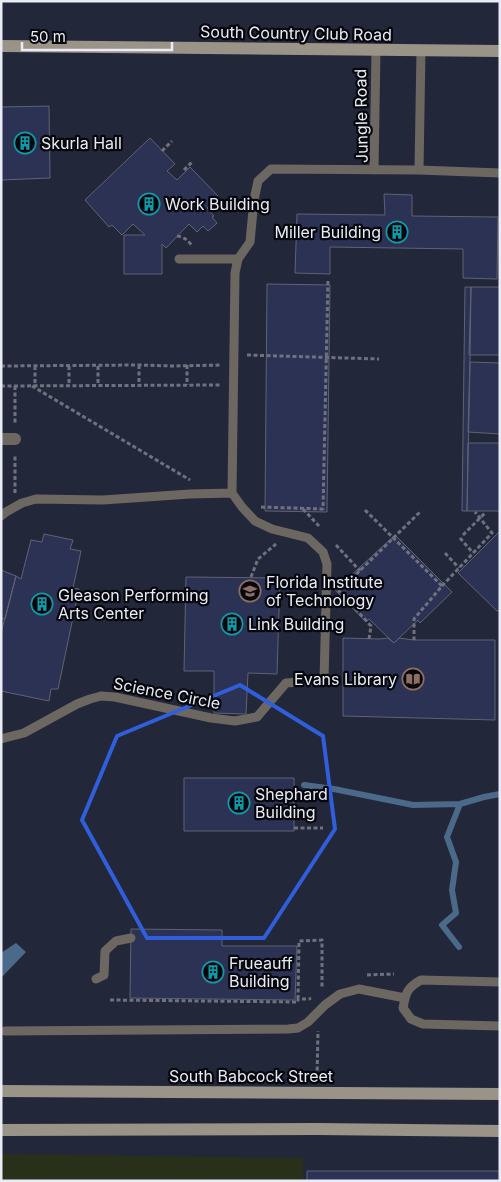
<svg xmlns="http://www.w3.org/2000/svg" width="501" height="1182" viewBox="0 0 501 1182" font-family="Inter,sans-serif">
<rect width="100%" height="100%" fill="#191c2a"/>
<path fill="#23273a" d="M1,1H500V1181H1Z"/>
<path fill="#28301a" d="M1,1154L303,1158V1181H1Z"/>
<path fill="#4b6988" d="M16,943L26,952L1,978V953Z"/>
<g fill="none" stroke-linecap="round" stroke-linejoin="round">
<path stroke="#4b6988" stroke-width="6" d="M304,785L334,789L413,805L460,804L484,797L500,794
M459,947L442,925L456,913L452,890L456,862L447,837L460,804"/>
</g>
<path fill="#2c3254" stroke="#5f6373" d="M49,106L50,178L1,180V107Z
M150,138L175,164L167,171L177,180L190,167L218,196L207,208L214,216L212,217L217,223L208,231L203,226L197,232L189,224L166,248L162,244V274H124V235H145L133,224L122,235L112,225L109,227L85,200Z
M384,194L412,195V216L498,217L497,279L463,278V249L330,247V274L295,273L297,214L385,215Z
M267,284L330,285L327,512L265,511Z
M465,287H471L470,362L467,511H462Z
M471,287H500V355H469Z
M470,362L500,363V434L468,432Z
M468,443H500V511H467Z
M500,531V611H497L458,573Z
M44,534L73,540L70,549L81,551L73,588L79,589L58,689H51L49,701L1,691V633L16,576L21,579L31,540L42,542Z
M395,535L452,592L420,623L418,620L394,643L369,619L366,622L335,590Z
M1,570L16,576L5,619H1Z
M186,577L280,578L277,674L248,673L246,714L214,713V671H184Z
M343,638L380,639L388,638L394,643L399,638L414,640H495V720L343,716Z
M184,778H294V831H184Z
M131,929L222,930V946H297L295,1000L130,998Z
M307,1171H500V1181H307Z"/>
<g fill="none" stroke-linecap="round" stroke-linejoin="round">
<path stroke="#6f727e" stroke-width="3" stroke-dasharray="4 2.5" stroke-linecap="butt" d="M162,151L172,141
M184,170L192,162
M177,236C184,237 188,240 192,246
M247,355L379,359
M139,365V385
M187,365V385
M1,366L139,365L173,366L222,365
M35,366V386
M69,366V385
M98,366V385
M1,386L221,385
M15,386V425
M32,386L190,480
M15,493V454
M261,507L323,509L328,279
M303,509L319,526
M365,510L442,586L414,619V640
M463,535L486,512
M460,538L473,553
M336,545L360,571
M445,553L459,568
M251,577L258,559L276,544
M442,586L492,533L475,512
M369,639L371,626L339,591L421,511
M294,828H323
M367,975L394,974
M298,999L299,941L322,940V989
M110,1000L298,1002V999H309L311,998
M317,1077L318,1031"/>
<path stroke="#6c6861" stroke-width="9" d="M374,170L376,50
M419,170L421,50
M179,259H238
M232,493L235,273L238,259L250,242L254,200L258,181L271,169L419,170L500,173
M1,516L6,512L22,503L36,499L103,500L190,494L232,493
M1,739L24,733L77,704L90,699L101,696L115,697L211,718L235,721L257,717L286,683L324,680L327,564L323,552L308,538L272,529L255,521L242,507L232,493
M96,979L104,975L105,951L116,941L131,938
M500,982L421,980C407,988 406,992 403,1008L411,1019L423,1024L500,1026
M5,1031L288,1029L298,1028L308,1022L325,1005L340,994L359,989L405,998"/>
<path stroke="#6c6861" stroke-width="12" d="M1,439H15"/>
<path stroke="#9a9388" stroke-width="12" d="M1,46L500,51
M1,1091L500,1094
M1,1130L317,1129L500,1131"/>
</g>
<path fill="none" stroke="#315edb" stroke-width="4" stroke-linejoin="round" d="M240,685L323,736L335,829L264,938H147L82,820L117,736Z"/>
<defs>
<g id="building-ring" transform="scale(1.125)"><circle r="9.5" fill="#06070d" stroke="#0f9aa8" stroke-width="1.5"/><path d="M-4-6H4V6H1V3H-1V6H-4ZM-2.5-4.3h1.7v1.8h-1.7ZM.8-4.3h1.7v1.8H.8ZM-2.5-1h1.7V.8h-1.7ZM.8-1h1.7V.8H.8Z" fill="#0f9aa8"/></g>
<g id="university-ring" transform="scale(1.125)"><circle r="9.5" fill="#06070d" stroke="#8d6e63" stroke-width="1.5"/><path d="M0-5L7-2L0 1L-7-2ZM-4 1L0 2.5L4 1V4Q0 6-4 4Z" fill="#8d6e63"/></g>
<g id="library-ring" transform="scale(1.125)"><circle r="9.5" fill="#06070d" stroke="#8d6e63" stroke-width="1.5"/><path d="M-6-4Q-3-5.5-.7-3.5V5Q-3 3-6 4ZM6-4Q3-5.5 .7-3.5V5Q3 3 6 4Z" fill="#8d6e63"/></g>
</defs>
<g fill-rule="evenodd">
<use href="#building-ring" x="25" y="143"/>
<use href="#building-ring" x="149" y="204"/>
<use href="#building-ring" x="397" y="232"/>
<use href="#university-ring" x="250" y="591"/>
<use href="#building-ring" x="42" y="604"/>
<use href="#building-ring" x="232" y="624"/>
<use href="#library-ring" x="413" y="679"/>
<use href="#building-ring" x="239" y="803"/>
<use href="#building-ring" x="213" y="972"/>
</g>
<g text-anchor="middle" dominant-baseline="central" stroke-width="4.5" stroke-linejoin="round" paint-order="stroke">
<g font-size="16" fill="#e9ecf5" stroke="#06070d">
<text transform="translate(296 33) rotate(1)">South Country Club Road</text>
<text transform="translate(361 116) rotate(-91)">Jungle Road</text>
<text transform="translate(167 693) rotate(11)">Science Circle</text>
<text x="251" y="1076">South Babcock Street</text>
</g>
<g font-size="16" fill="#e9ecf5" stroke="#06070d" text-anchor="start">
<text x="41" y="143">Skurla Hall</text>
<text x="165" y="204">Work Building</text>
<text x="381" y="232" text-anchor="end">Miller Building</text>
<text x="266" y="582">Florida Institute<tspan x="266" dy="18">of Technology</tspan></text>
<text x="58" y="595">Gleason Performing<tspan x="58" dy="18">Arts Center</tspan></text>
<text x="248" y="624">Link Building</text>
<text x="397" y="679" text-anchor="end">Evans Library</text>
<text x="255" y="794">Shephard<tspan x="255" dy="18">Building</tspan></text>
<text x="229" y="963">Frueauff<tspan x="229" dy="18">Building</tspan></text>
</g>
</g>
<rect width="501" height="1182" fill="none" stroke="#e9ecf5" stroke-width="5"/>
<path d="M22 42v8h150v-8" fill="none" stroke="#e9ecf5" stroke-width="2.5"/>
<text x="30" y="42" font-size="15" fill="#e9ecf5" stroke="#06070d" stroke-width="4" paint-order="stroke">50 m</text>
</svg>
